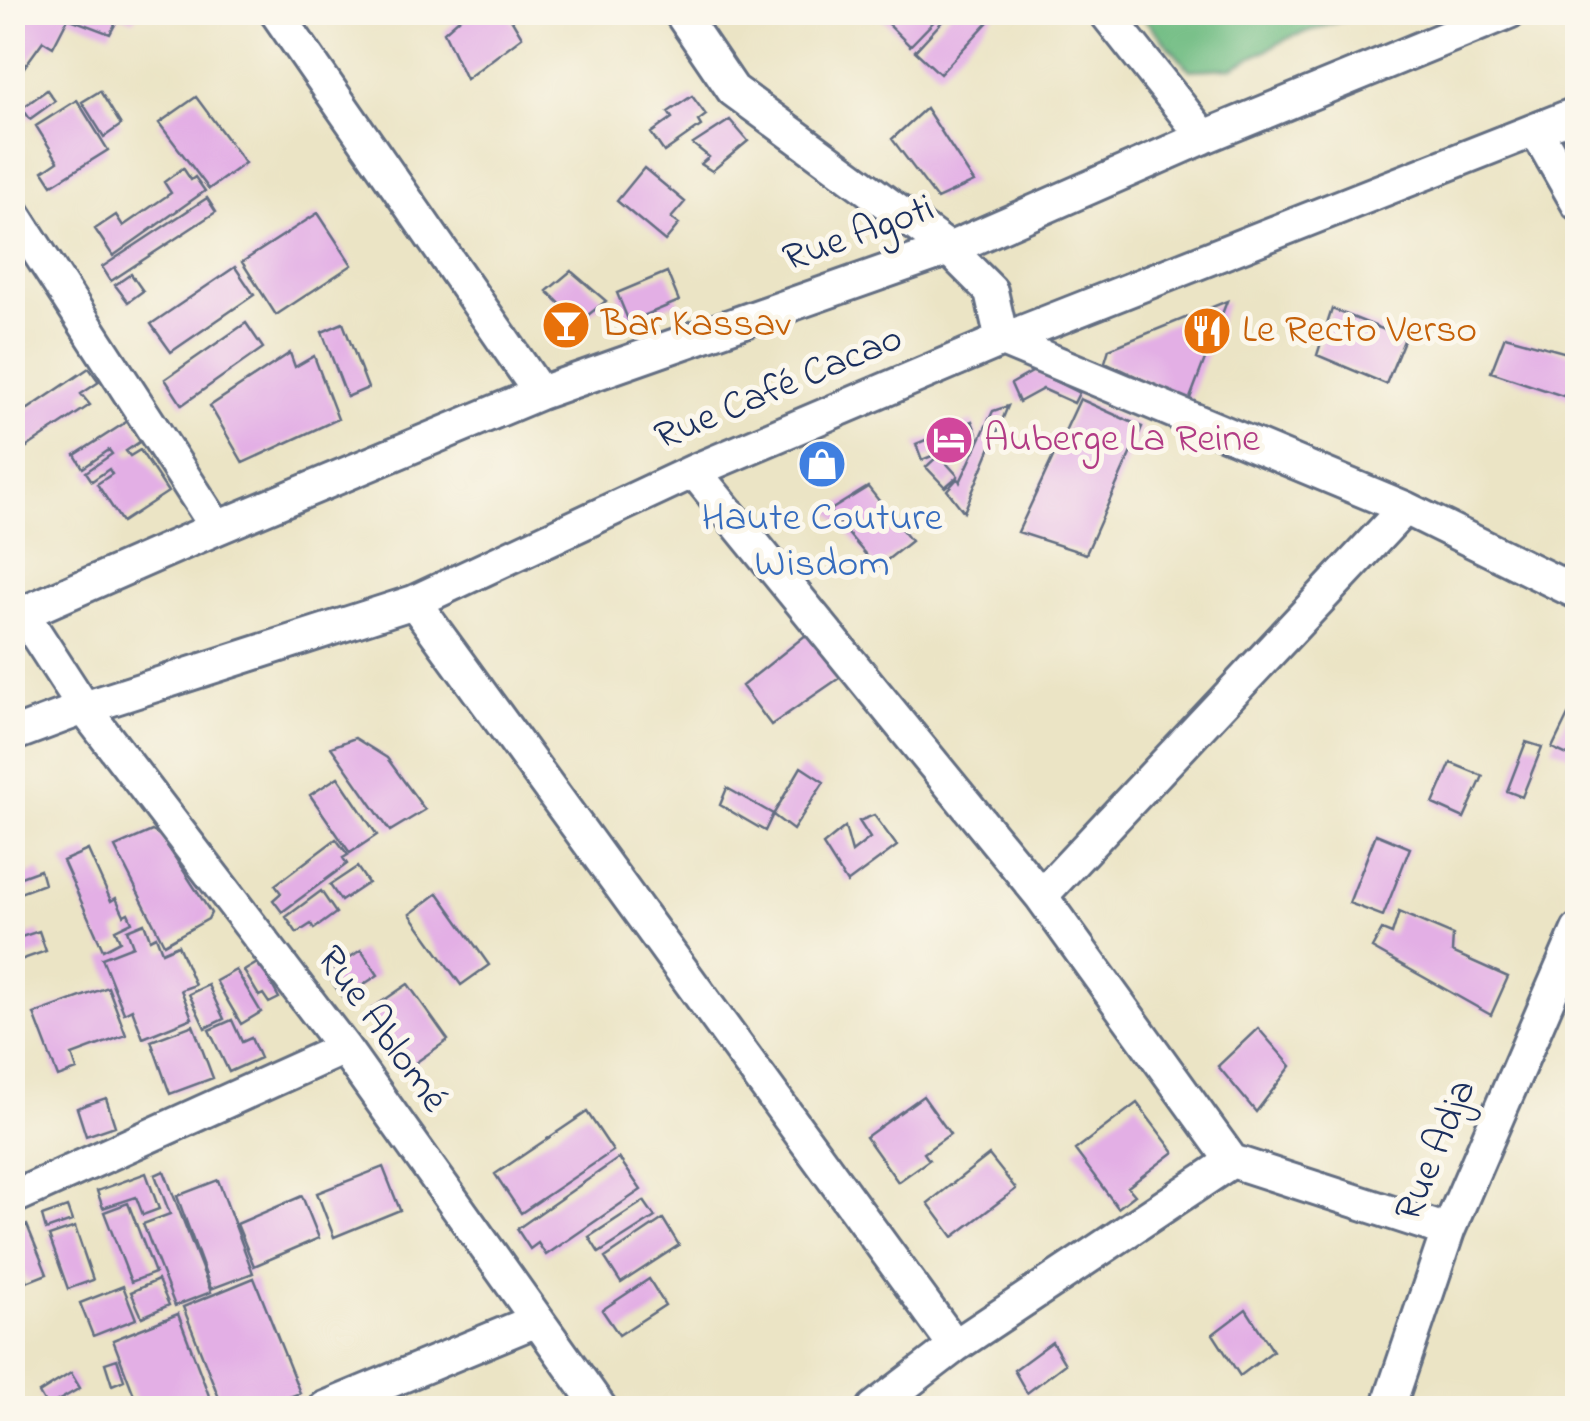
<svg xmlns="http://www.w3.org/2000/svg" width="1590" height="1421" viewBox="0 0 1590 1421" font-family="'Indie Flower',sans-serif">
<rect width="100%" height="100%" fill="#fbf7ec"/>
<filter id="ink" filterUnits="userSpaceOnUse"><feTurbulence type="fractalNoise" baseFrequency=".01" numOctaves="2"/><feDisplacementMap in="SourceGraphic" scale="20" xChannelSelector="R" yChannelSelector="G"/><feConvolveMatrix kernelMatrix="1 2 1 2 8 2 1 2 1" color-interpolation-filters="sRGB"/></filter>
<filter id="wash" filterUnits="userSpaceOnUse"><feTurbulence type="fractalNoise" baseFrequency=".0048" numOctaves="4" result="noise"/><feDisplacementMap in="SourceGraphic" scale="40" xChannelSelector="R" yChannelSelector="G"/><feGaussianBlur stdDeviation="2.25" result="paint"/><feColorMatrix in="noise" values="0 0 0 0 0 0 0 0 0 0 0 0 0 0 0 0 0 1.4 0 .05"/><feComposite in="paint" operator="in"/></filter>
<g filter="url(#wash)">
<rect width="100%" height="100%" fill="#ebe4c5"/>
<path fill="#72bd84" stroke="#467671" stroke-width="2.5" d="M1139,13H1364L1291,37L1231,68L1190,70Z"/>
<g id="blocks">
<path fill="#e3afe5" d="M30,12H138L134,21L120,15L110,34L68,18L53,47L43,41L12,84V40Z
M467,12H507L522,37L466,79L444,32Z
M876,12H943L910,46Z
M951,12H997L940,74L915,51Z
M47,90L55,101L30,119L22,108Z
M100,91L121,125L104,137L82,102Z
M692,96L706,115L698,121L701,126L664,152L651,133L672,118L668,112Z
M196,97L245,163L209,189L159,123Z
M77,100L108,150L52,185L43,171L58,161L36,126Z
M926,108L974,182L937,199L892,139Z
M730,120L748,141L712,171L701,164L709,157L693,144Z
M183,168L191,180L195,177L205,191L113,256L95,229L116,215L123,226L171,193L164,182Z
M644,168L685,202L671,218L679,224L665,241L617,201Z
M207,198L216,212L111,281L102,267Z
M318,213L352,265L276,315L242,262Z
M235,267L254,295L171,352L151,324Z
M571,271L606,301L579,322L547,291Z
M667,272L679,301L629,322L617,293Z
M131,274L143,291L128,302L115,285Z
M1227,301L1189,401L1105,362L1109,349Z
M1332,309L1405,338L1386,384L1317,355Z
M246,323L263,348L182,405L165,379Z
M343,323L368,388L347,397L322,332Z
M1505,336L1578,356V377L1572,399L1491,372Z
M290,353L295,367L314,356L338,419L243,463L210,406Z
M89,368L99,382L81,394L90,405L12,457V420Z
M1034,371L1079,393L1074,403L1043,389L1019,402L1011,384Z
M1080,399L1142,427L1086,554L1018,532Z
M1008,406L964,512L947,490L958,478L960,482L993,411Z
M131,419L144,439L126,451L130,456L140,450L168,492L122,522L97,484L112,474L109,469L92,481L86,472L112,454L109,450L83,468L75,455Z
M972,421L978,437L922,460L916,444Z
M939,455L958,476L945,487L926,467Z
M868,487L911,541L877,568L829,511Z
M822,622L854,668L771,725L742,686Z
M1568,715L1578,719V760L1552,748Z
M355,738L387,758L425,810L390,831L331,747Z
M1526,742L1542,747L1522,797L1507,791Z
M1451,763L1483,776L1464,818L1433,804Z
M801,767L824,782L793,830L773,815Z
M338,777L377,835L350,853L310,795Z
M727,788L773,814L765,831L720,805Z
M874,815L897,846L847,883L823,845L845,827L852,852L870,838L859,821Z
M152,831L161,836L211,913L208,919L164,944L115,847Z
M1376,834L1410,848L1383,916L1349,903Z
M336,839L348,855L343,858L347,864L282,912L273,900L281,893L275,885Z
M88,850L111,901L116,898L124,915L128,913L132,922L115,930L120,941L103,950L63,861Z
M357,867L368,883L341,901L330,885Z
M40,870L44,884L20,893L15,879Z
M321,891L336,913L314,929L311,924L297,933L286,917Z
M438,893L489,965L461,985L410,914Z
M1399,912L1453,935L1452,952L1508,977L1491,1015L1372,948L1382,930L1392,934Z
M144,923L150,939L156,936L162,952L178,945L195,985L181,990L192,1018L143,1038L132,1009L124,1013L102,958L133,946L127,930Z
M39,931L46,951L12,963V940Z
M361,950L378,975L343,998L326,973Z
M259,962L279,998L269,1003L263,994L259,996L244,971Z
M236,970L261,1012L241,1024L216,981Z
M408,984L448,1040L408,1068L368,1011Z
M208,985L224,1019L205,1028L189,994Z
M108,987L126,1035L72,1055L77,1070L58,1077L34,1014Z
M232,1020L242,1042L251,1038L260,1058L229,1072L209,1030Z
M193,1025L213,1078L170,1094L151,1041Z
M1258,1028L1291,1066L1256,1112L1218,1066Z
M923,1096L950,1134L924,1153L929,1160L898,1182L866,1137Z
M106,1098L115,1126L86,1136L77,1108Z
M1137,1103L1174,1152L1128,1187L1135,1195L1118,1208L1075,1150Z
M587,1112L613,1151L521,1213L495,1174Z
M989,1155L1016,1189L953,1237L928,1203Z
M619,1158L641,1190L546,1255L538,1243L530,1249L517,1229Z
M383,1167L400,1210L334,1237L317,1193Z
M164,1171L211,1292L175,1306L143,1224L170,1214L155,1175Z
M146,1173L159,1209L143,1215L136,1197L103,1208L97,1191Z
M218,1180L253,1273L211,1289L177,1196Z
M302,1196L319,1238L254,1266L237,1224Z
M644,1201L655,1217L599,1253L589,1237Z
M128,1203L155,1273L131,1282L104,1212Z
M67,1207L72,1221L46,1230L42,1216Z
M663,1219L679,1245L621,1283L605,1258Z
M27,1225L47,1274L27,1282L12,1246V1231Z
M75,1227L93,1280L68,1289L49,1236Z
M254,1278L300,1393L261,1408H223L183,1307Z
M649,1279L665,1305L619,1335L602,1310Z
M158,1280L169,1305L142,1317L131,1292Z
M123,1286L136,1319L93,1336L80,1303Z
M1246,1309L1273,1351L1240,1376L1213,1334Z
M178,1314L211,1401L191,1408H139L113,1340Z
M1052,1342L1065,1364L1027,1393L1014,1370Z
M117,1359L124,1380L112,1385L105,1363Z
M71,1373L80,1388L47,1407L39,1393Z"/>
</g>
</g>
<g filter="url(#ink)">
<use href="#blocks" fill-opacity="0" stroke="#646e82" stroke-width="2.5"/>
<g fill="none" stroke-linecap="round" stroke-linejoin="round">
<g stroke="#646e82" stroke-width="38">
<path id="minor" d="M276,12L540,393
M680,12L733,90L949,249L991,291L1002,340
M1105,12L1204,137
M1536,130L1578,204
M12,211L217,528
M1002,340L1405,508L1578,593
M694,471L1041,896L1232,1161L1448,1231
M414,602L955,1346
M23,614L84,708L344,1048L600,1408
M12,618L217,528L540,393L949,249L1204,137L1509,12
M12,735L84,708L414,602L694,471L1002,340L1578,113
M1041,896L1405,508
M12,1198L344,1048
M325,1408L537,1320
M874,1408L955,1346L1232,1161
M1388,1408L1448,1231L1578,930"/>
</g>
<use href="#minor" stroke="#fff" stroke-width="32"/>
</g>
</g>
<defs>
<g id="bar-disc" transform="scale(2.5)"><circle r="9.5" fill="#e8710a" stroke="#fbf7ec"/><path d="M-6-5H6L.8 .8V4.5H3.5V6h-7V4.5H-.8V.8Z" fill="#fff"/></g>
<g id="restaurant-disc" transform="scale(2.5)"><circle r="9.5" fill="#e8710a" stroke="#fbf7ec"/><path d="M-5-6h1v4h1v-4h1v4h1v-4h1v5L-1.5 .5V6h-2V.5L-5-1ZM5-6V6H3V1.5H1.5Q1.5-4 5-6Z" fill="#fff"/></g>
<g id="hotel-disc" transform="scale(2.5)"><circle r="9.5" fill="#d1479c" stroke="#fbf7ec"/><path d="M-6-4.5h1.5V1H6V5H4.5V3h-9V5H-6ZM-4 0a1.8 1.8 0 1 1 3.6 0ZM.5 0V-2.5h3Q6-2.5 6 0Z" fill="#fff"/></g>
<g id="shop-disc" transform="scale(2.5)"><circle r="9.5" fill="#3f7fe0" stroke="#fbf7ec"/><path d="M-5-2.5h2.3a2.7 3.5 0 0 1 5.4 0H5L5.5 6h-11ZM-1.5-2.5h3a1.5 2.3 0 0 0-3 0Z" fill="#fff"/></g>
</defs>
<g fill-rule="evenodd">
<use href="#bar-disc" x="566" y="325"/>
<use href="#restaurant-disc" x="1207" y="331"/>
<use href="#hotel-disc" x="949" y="440"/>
<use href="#shop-disc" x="822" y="464"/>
</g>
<g text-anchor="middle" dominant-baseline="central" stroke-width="10" stroke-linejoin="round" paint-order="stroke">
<g font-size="40" fill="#1b2f5e" stroke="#fbf7ec">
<text transform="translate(859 235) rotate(-20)">Rue Agoti</text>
<text transform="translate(779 389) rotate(-23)">Rue Café Cacao</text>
<text transform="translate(381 1030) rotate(54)">Rue Ablomé</text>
<text transform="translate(1437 1151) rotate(-67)">Rue Adja</text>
</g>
<g font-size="40" fill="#c56008" stroke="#fbf7ec" text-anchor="start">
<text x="601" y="325">Bar Kassav</text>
<text x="1242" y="331">Le Recto Verso</text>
</g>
<g font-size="40" fill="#b23c85" stroke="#fbf7ec" text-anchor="start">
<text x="984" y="440">Auberge La Reine</text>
</g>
<g font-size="40" fill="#366cbe" stroke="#fbf7ec">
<text x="822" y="519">Haute Couture<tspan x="822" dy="46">Wisdom</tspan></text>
</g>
</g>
<rect width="1590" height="1421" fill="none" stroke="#fbf7ec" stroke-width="50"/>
</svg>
